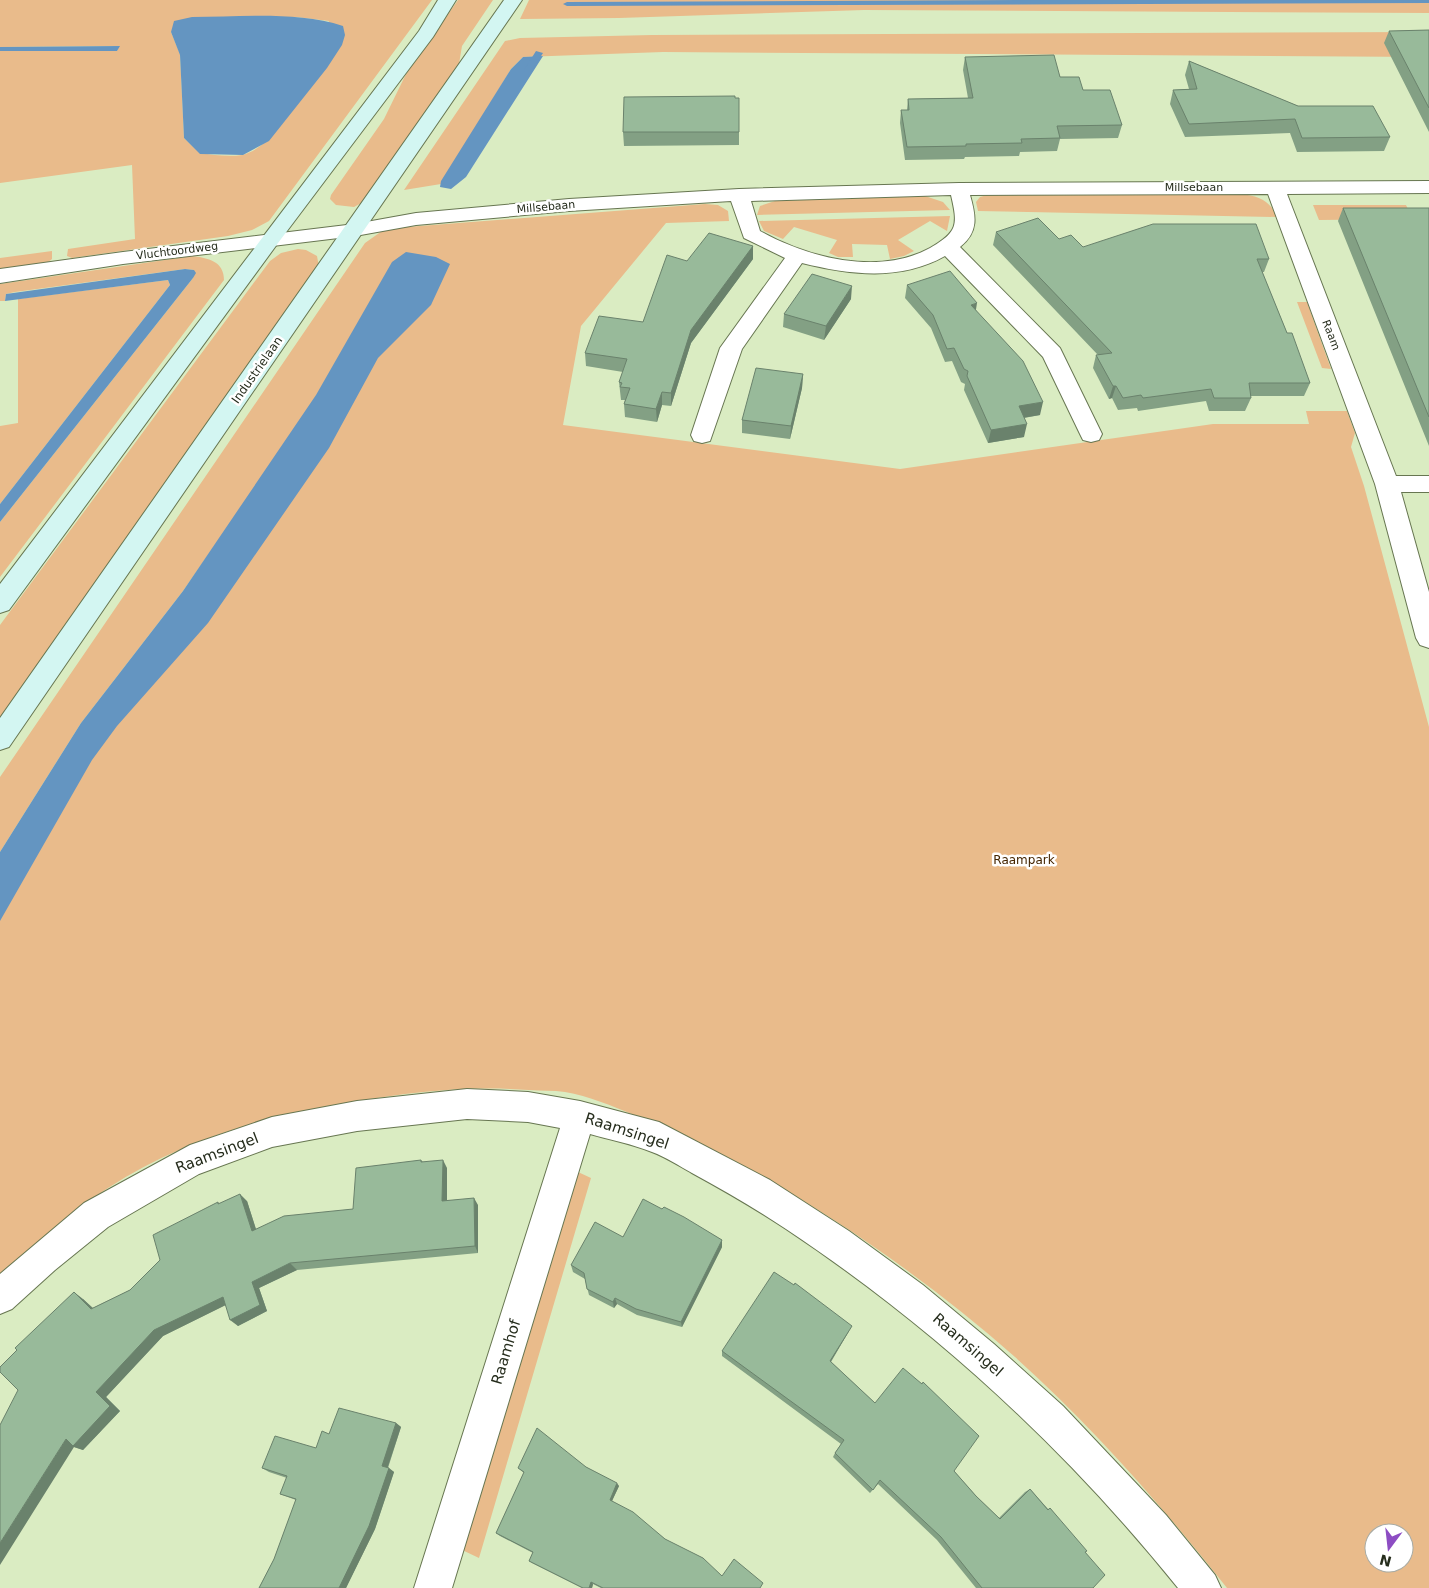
<svg xmlns="http://www.w3.org/2000/svg" width="1429" height="1588" viewBox="0 0 1429 1588" font-family="'DejaVu Sans',sans-serif">
<rect width="100%" height="100%" fill="#daecc2"/>
<path fill="#e9bb8b" fill-rule="evenodd" d="M0,0H432L269,221L252,230L228,236L72,258L67,256L68,249L135,239L132,165L0,183V51H117L119,46L0,47ZM243,17H296L329,21C312,59 286,145 242,155C229,157 213,155 200,153L184,138L180,54L171,32Z
M458,0H493L462,46L458,70L365,201L354,207L336,205L330,199L331,195L384,119L406,74Z
M529,0H1429V13L864,10L619,18L520,19Z
M1429,32L1425,57L663,52L523,57L511,69L441,184L404,190L505,41L520,38L652,35Z
M1241,194C1258,196 1270,200 1277,217L978,211L976,202L980,197L987,195Z
M925,196L943,202L950,210L757,215L760,206L775,201Z
M705,204L718,205L728,211L729,221L666,223L581,326L563,425L900,469L1213,424H1309L1306,411H1347L1355,433L1351,447L1364,486L1429,727V1588H1227C1162,1506 1093,1427 1015,1357C931,1283 838,1218 740,1164C706,1145 671,1130 634,1115C612,1106 589,1096 565,1092C553,1090 541,1091 529,1090C487,1087 446,1089 405,1094C299,1108 199,1129 108,1188C69,1213 35,1245 0,1275V870L219,539L183,591L81,723L0,852V777L365,243L382,231L394,228ZM1374,1533H1404V1563H1374Z
M1313,205H1406L1413,219L1319,220Z
M950,216L947,231L930,221L898,240L914,251L904,256L890,259L887,245L852,244L853,257H838L829,253L837,240L794,227L783,239L764,231L759,221Z
M298,249L306,250L317,256L319,267L0,721V625L270,261L281,253Z
M52,251V259L47,263L0,270V258Z
M192,256C208,258 224,261 224,280L0,577V522L193,278L194,270L185,269L15,292L6,294L5,301H0V284Z
M168,280L170,285L0,504V426L18,423V299Z
M1297,302H1307L1331,369L1322,368Z
M578,1172L591,1178L479,1558L460,1549Z"/>
<path fill="#6495c1" d="M192,17C240,17 297,11 343,26L345,35L342,45L327,68L269,141L243,155L200,154L184,138L180,55L171,32L174,21Z
M120,46L117,51H0V47Z
M543,56L466,177L451,189L440,187L441,181L511,69L523,57Z
M406,252L436,257L450,264L431,305L378,358L329,448L208,623L117,726L92,760L0,921V852L81,723L183,591L316,395L392,262Z
M185,269L194,270L196,273L193,278L0,522V504L170,285L168,280L5,301L6,294Z"/>
<g fill="none" stroke-linecap="round" stroke-linejoin="round">
<path fill="#6495c1" fill-rule="evenodd" d="M1037,0H1429V3L567,6L563,4L567,2Z
M536,51L543,53L531,72H525L524,70Z"/>
<g stroke="#677651" stroke-width="2">
<path id="minor" d="M1429,181V193L1287,194L1396,476H1429V492H1401L1429,592V648L1420,645L1416,638L1375,484L1268,194L970,195C976,216 979,232 960,247L1060,348L1102,434L1099,440L1091,442L1083,440L1080,434L1043,357L945,256C901,281 850,275 802,263L742,349L710,441L702,443L694,441L691,435L720,348L785,258L744,238L731,201L569,211L416,225L355,236L123,264L0,283V269L123,252L355,224L416,213L569,199L739,189L959,183ZM951,195C958,225 958,232 930,248C879,276 808,258 760,231L751,201Z
M467,1089L528,1092L580,1101L659,1122L770,1180L849,1231L923,1285L994,1344L1063,1406L1166,1515L1215,1575L1221,1588H1178C1066,1449 935,1328 786,1229C756,1209 725,1191 692,1173C679,1166 666,1157 652,1152C632,1144 611,1140 590,1134L452,1588H414L560,1128L528,1122L467,1119L357,1131L272,1147L199,1174L108,1227L55,1270L12,1309L0,1314V1274L84,1203L190,1145L272,1117L357,1101Z"/>
</g>
<g stroke="#677651" stroke-width="2">
<path id="secondary" d="M438,0H456L433,37L278,243L9,610L0,613V584L419,31Z
M504,0H522L9,747L0,750V718Z"/>
</g>
<use href="#minor" fill="#fff" fill-rule="evenodd"/>
<use href="#secondary" fill="#d3f6f2" fill-rule="evenodd"/>
</g>
<path fill="#83a084" d="M1429,30V132L1384,43L1389,31Z
M965,57L1060,77L1083,90L1122,125L1118,138L1060,139L1057,151L1020,152L1019,156L965,157L964,159L905,160L900,123L901,110H907L908,99L968,98L963,70Z
M1189,61L1298,106L1390,137L1384,151L1297,152L1290,133L1185,137L1170,104L1173,90L1189,89L1185,75Z
M739,98V145L624,146L623,132Z
M1343,208H1429V446L1338,221Z
M996,232L1059,239L1083,247L1269,259L1264,272H1262L1287,333L1310,383L1304,396H1250L1251,398L1245,411H1209L1206,401L1138,411L1137,408L1118,410L1112,398L1109,399L1093,368L1096,355H1098L993,245Z
M753,246V259L691,343L671,406L662,405L657,422L625,417L624,404L625,400H621L619,382L623,372L586,366L585,353L643,322L687,261Z
M907,285L976,310L1040,415L1024,418V437L988,443L964,390L965,384L961,382L952,361L945,362L931,328L905,298Z
M851,299L824,340L783,327L784,314Z
M803,374L802,388L790,439L742,433V420Z
M421,1160L423,1162L447,1168V1200L478,1205V1253L297,1270L259,1288L267,1311L238,1326L225,1305L163,1336L106,1397L120,1411L83,1450L74,1447L83,1299L93,1308L130,1290L218,1202L219,1204L247,1201L256,1229L353,1209Z
M662,1209L722,1240V1247L682,1327L637,1315L617,1304L614,1308L589,1295L585,1279L573,1272L571,1265L623,1237Z
M849,1331L831,1362L875,1403L954,1471L976,1496L999,1518L1025,1492L1030,1489L1048,1509L1050,1508L1085,1552L1093,1588H976L937,1540L878,1484L870,1493L833,1457L835,1453L841,1444L722,1356V1351Z
M396,1423L401,1427L388,1468L394,1472L375,1529L346,1588H259L274,1559L296,1500L280,1494L287,1478L269,1472L262,1468L316,1448L329,1434Z
M586,1467L619,1486L612,1501L665,1539L722,1576L760,1588H601L593,1584L592,1588H582L532,1563L529,1561L533,1553L500,1536L496,1533L524,1473L518,1468Z"/>
<path fill="#6a826c" d="M753,246V259L691,343L671,406V393L691,330Z
M852,286L851,299L824,340L826,326Z
M977,303L975,316L971,305Z
M803,374L802,388L790,439L791,426Z
M1113,386H1116L1112,398L1109,399Z
M662,392V405L657,422L656,409Z
M1043,402L1040,415L1016,419L1019,406Z
M1027,424L1024,437L988,443L991,430Z
M443,1160L447,1168V1208L442,1201Z
M240,1194L247,1201L259,1239L252,1231Z
M474,1198L478,1205V1253L475,1246Z
M722,1240V1247L682,1327L681,1322Z
M290,1263L297,1270L259,1288L267,1311L238,1326L230,1320L252,1282Z
M74,1292L83,1299L100,1315L91,1309Z
M223,1297L230,1303L163,1336L106,1397L120,1411L83,1450L74,1447L0,1565V1543L66,1439L96,1392L154,1330Z
M615,1298L617,1304L614,1308L613,1302Z
M852,1326L828,1366L830,1361Z
M396,1423L401,1427L387,1469L382,1466Z
M389,1468L394,1472L375,1529L346,1588H339Z
M617,1483L619,1486L611,1503L610,1500Z
M591,1582L593,1584L592,1588H589Z"/>
<path fill="#98ba9a" stroke="#6a826c" d="M1429,30V108L1389,31Z
M1054,55L1060,77H1079L1083,90H1110L1122,125L1057,126L1060,138L1021,139L1022,143L966,144V146L907,147L901,110H909L908,99L973,98L965,57Z
M1189,61L1298,106H1373L1390,137L1302,138L1295,119L1189,124L1173,90L1197,89Z
M735,96V98H739V132H623L624,97Z
M1343,208H1429V417Z
M1038,218L1059,239L1071,235L1083,247L1153,224H1256L1269,259H1257L1287,333H1292L1310,383H1249L1251,398H1214L1211,389L1143,398L1141,395L1123,398L1116,386H1113L1096,355L1112,353L996,232Z
M709,233L753,246L691,330L671,393L662,392L656,409L624,404L630,388L620,387L622,383L619,382L627,359L585,353L599,316L643,322L667,255L687,261Z
M950,271L977,303L971,305L1023,361L1043,402L1019,406L1027,424L991,430L967,376L968,371L964,369L954,348L947,349L933,315L907,285Z
M812,274L852,286L826,326L784,314Z
M756,368L803,374L791,426L742,420Z
M421,1160V1162L443,1160L442,1201L474,1198L475,1246L290,1263L252,1282L260,1305L230,1320L223,1297L154,1330L96,1392L110,1406L73,1446L66,1439L0,1543V1425L18,1390L0,1372V1367L17,1350L15,1348L74,1292L91,1309L130,1290L160,1260L153,1235L218,1202V1204L240,1194L252,1231L284,1216L353,1209L356,1168Z
M643,1199L662,1209L664,1207L684,1217L722,1240L681,1322L636,1309L615,1298L613,1302L587,1289L584,1273L571,1265L595,1222L623,1237Z
M774,1272L794,1285L795,1283L852,1326L830,1361L875,1403L903,1368L922,1384L923,1382L979,1436L954,1471L976,1496L1000,1519L1030,1489L1048,1510L1050,1508L1087,1551L1085,1552L1105,1575L1093,1588H982L941,1537L880,1480L873,1490L835,1453L844,1440L722,1351Z
M339,1408L396,1423L382,1466L389,1468L369,1526L339,1588H259L274,1559L296,1499L280,1494L287,1476L262,1468L275,1436L316,1448L322,1431L329,1434Z
M537,1428L586,1467L617,1483L610,1500L633,1512L665,1539L703,1558L722,1576L734,1559L763,1583L760,1588H603L591,1582L589,1588H583L529,1561L533,1552L496,1533L524,1472L518,1468Z"/>
<g text-anchor="middle" dominant-baseline="central" stroke-width="5" stroke-linejoin="round" paint-order="stroke">
<g font-size="11" fill="#252c1c" stroke="#fff">
<text x="1194" y="187">Millsebaan</text>
<text transform="translate(546 207) rotate(-5)">Millsebaan</text>
<text transform="translate(177 251) rotate(-7)">Vluchtoordweg</text>
<text transform="translate(1331 335) rotate(69)">Raam</text>
</g>
<g font-size="12" fill="#252c1c" stroke="#fff">
<text transform="translate(257 370) rotate(-55)">Industrielaan</text>
</g>
<g font-size="12" fill="#442500" stroke="#fff">
<text x="1024" y="860">Raampark</text>
</g>
<g font-size="15" fill="#252c1c" stroke="#fff">
<text transform="translate(627 1131) rotate(18)">Raamsingel</text>
<text transform="translate(217 1153) rotate(-21)">Raamsingel</text>
<text transform="translate(968 1345) rotate(41)">Raamsingel</text>
<text transform="translate(506 1352) rotate(-73)">Raamhof</text>
</g>
</g>
<g transform="translate(1389 1548) rotate(195)"><circle r="24" fill="#ffffff" stroke="#a8aba4"/>
<path d="M0-4L9 19L0 12L-9 19Z" fill="#8d4dc3"/>
<text y="-8" font-size="14" font-weight="bold" text-anchor="middle" fill="#252c1c">N</text>
</g>
</svg>
